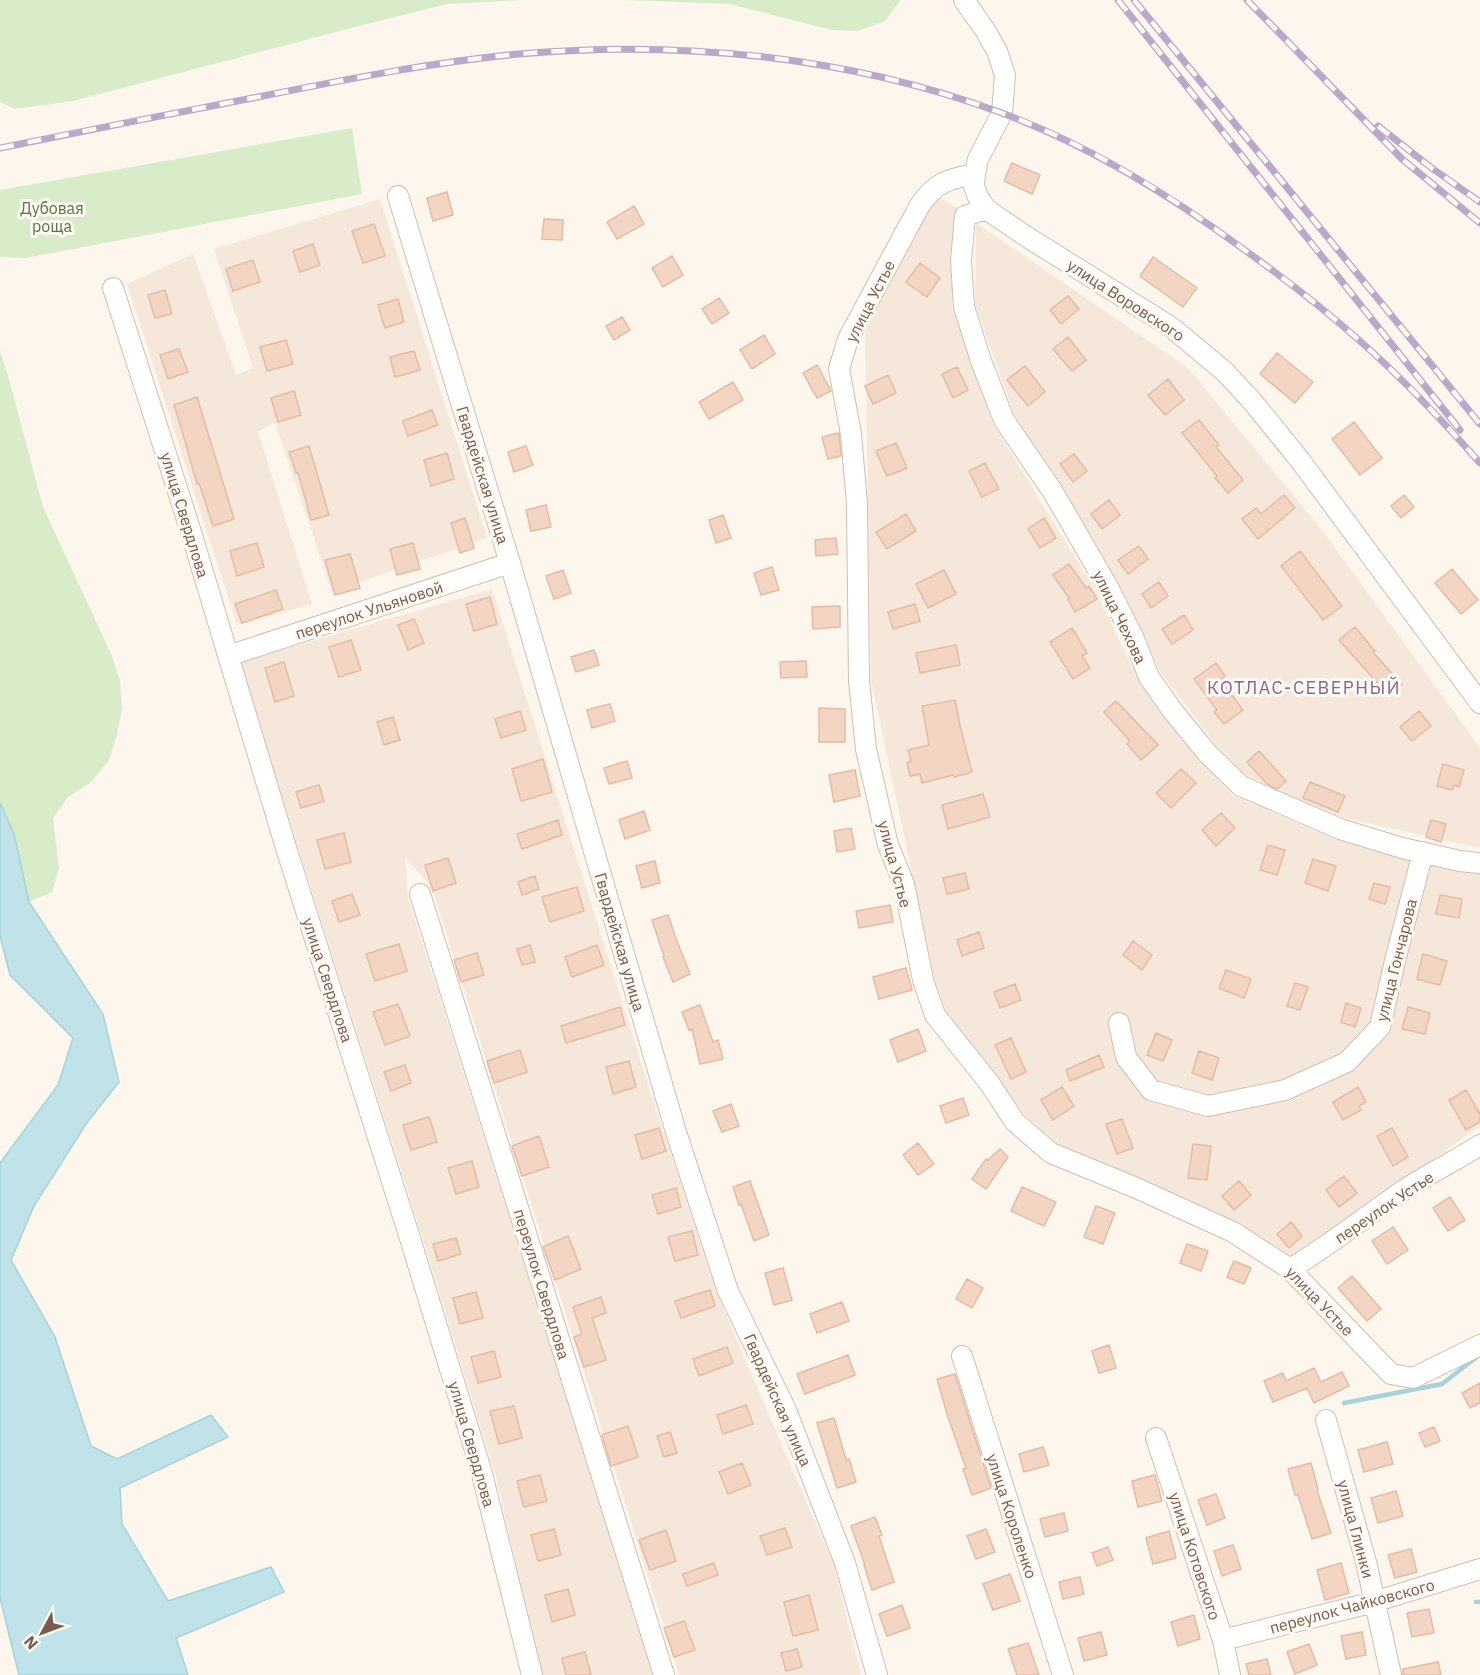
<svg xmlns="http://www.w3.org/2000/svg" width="1480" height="1675" viewBox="0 0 1480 1675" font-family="'IBM Plex Sans',sans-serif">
<rect width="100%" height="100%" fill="#fdf6ec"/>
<path fill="#f5e8da" d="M936,195L957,208L952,307L993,424L1097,593L1140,683L1199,761L1234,796L1337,840L1459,872L1480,874V1126L1290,1261L1057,1143L1024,1114L946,1010L934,977L871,680L865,333Z
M380,199L487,538L332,592L275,422L258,432L312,604L237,625L127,284L193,254L236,375L253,368L214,249Z
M976,223L1188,368L1325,534L1480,748V848L1344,818L1247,776L1216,745L1160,671L1118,582L1014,414L975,304Z
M492,589L654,1103L717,1294L834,1566L861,1675H679L432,888L405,857L408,898L654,1675H541L496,1477L422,1236L239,662Z"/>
<path fill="#d8ecc9" d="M0,0H522L447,4L351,28L73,101L15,109L0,102Z
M625,0H900V1L885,21L858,31L832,30L729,4Z
M352,128L362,194L26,258L0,257V190Z
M0,350L10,383L43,507L112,656L120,681L122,709L117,735L108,762L90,783L68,797L53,818L59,868L52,892L29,902L14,834L0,803Z"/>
<path fill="#bfe3e8" stroke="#a5d3da" stroke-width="1.5" d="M0,803L14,834L29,902L103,1014L119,1082L86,1124L34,1206L11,1260L55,1337L91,1446L117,1459L211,1415L228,1437L120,1488L122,1524L168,1601L271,1567L284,1592L176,1638L188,1675H19L0,1598V1163L58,1085L73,1038L10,975L0,936Z"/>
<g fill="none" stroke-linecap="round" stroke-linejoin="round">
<path stroke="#a5d3da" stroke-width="4.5" d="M1344,1403L1442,1384L1478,1356
M1476,1602H1480"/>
</g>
<path fill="#f3d5c3" stroke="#e6bba3" stroke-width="1.5" d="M1012,163L1040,175L1032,194L1004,181Z
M447,192L453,215L433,221L427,198Z
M634,206L644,224L617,239L607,222Z
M544,219L563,220L562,240L542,239Z
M374,224L385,256L363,263L352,231Z
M313,244L320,265L300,272L293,251Z
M672,256L683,275L663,287L652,268Z
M1153,257L1197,288L1183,307L1140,276Z
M253,260L260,282L233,291L226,269Z
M920,263L940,278L927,297L906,282Z
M165,290L172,314L155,318L148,295Z
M1068,296L1079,309L1061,324L1050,310Z
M719,298L729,313L712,324L702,309Z
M398,299L404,322L385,328L378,305Z
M622,317L630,330L614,340L606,326Z
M764,335L775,354L752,369L740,350Z
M1068,337L1086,360L1072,371L1053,349Z
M286,340L293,364L267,371L260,347Z
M179,349L188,372L168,379L160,355Z
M414,351L420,370L395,377L390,357Z
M1277,353L1313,382L1295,403L1260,374Z
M817,365L831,391L817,398L803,373Z
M1025,366L1045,392L1028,406L1007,380Z
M957,367L968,390L953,398L942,374Z
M888,375L896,393L873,404L865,386Z
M1168,379L1184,400L1165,415L1148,395Z
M733,382L743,400L709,419L699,402Z
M294,391L301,415L278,422L271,398Z
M197,397L234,519L213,526L199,483L197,484L181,427L174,405Z
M432,410L438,425L408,436L403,421Z
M1199,420L1219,445L1216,447L1243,480L1228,493L1215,478L1217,476L1182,433Z
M1354,422L1382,458L1360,475L1332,439Z
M839,433L841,456L828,459L822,437Z
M896,443L907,468L887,476L876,451Z
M309,446L329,515L311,520L298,472L296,473L289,452Z
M526,446L533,465L514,472L508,452Z
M447,453L454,479L431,486L424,460Z
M1074,454L1087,471L1073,482L1060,464Z
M985,463L999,489L982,497L969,471Z
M1284,495L1295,508L1258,539L1242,519L1256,508L1261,514Z
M1404,495L1414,507L1401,518L1391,506Z
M1109,500L1120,515L1102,529L1091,514Z
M546,505L551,527L531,531L526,510Z
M906,514L916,531L887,549L876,532Z
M723,515L731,538L716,543L709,520Z
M465,518L474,548L460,553L451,523Z
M1044,518L1056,538L1040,548L1028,529Z
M836,538L838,554L816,556L815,540Z
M257,543L264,567L237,576L230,551Z
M413,543L420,569L397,575L390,549Z
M1139,546L1148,559L1128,574L1118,560Z
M1300,551L1342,606L1323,620L1281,566Z
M350,554L360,588L335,595L325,560Z
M1069,564L1086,588L1089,586L1097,599L1075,612L1068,599L1069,598L1053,575Z
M772,567L779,590L761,595L754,573Z
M1452,569L1478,600L1461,614L1435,583Z
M563,570L571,593L554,599L546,576Z
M944,570L956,594L928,608L916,584Z
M1159,582L1168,596L1151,608L1142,594Z
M276,590L283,609L242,623L235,604Z
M490,597L497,624L474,631L466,604Z
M915,604L920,621L893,629L888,612Z
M840,606V627L813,629L812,607Z
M1184,615L1193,630L1172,644L1162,629Z
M414,619L424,643L408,650L398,625Z
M1355,627L1375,651L1373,652L1402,685L1389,696L1339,640Z
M1072,628L1087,653L1082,656L1090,668L1073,679L1050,642Z
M351,640L361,670L339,677L329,647Z
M956,645L960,665L920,673L916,653Z
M594,650L599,665L576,672L571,657Z
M806,661L807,677L781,678L780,662Z
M284,662L294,696L275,702L265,668Z
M1216,663L1225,676L1221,680L1243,710L1224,724L1214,712L1217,710L1194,679Z
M955,700L961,730L972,772L954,777L953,775L922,783L920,774L910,776L907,763L911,761L908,750L929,745L922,706Z
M1116,701L1158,745L1141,760L1127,744L1130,741L1104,712Z
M610,704L615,721L592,728L587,710Z
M819,708L845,709V742H819Z
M520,711L526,730L501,738L495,719Z
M1419,711L1431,726L1412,741L1400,727Z
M393,717L400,740L384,745L377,722Z
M1259,751L1286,781L1277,789L1267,784L1247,762Z
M543,759L552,792L521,801L512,769Z
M627,761L632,778L609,784L604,768Z
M1443,764L1464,770L1459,787L1454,785L1452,790L1437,786Z
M1181,769L1196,783L1171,808L1156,793Z
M855,770L860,796L834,802L829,775Z
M1310,782L1345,796L1338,812L1303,798Z
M319,785L324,801L301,808L296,792Z
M983,794L990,817L948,829L942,805Z
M644,811L650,830L625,839L619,820Z
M1221,813L1235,828L1216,846L1202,830Z
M558,820L562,835L522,849L517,834Z
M1431,820L1446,824L1441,842L1426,837Z
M851,828L855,849L837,852L834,831Z
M344,833L351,862L325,869L317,840Z
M1268,845L1285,850L1277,875L1260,870Z
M448,858L456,883L433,891L425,865Z
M1313,859L1336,866L1328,891L1305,883Z
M655,861L660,883L642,888L636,866Z
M965,873L969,889L947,894L943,878Z
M535,876L539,889L522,895L518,882Z
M1374,883L1390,887L1385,904L1369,899Z
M577,887L584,911L550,922L542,897Z
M352,894L360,915L339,922L332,901Z
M1440,895L1462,899L1459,918L1436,914Z
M890,905L893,922L859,928L856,911Z
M668,915L675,936L690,974L673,982L663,957L664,956L652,920Z
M979,932L984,948L962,956L957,940Z
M1133,941L1152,955L1142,970L1123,955Z
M399,944L407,971L375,981L366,954Z
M530,945L535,962L522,965L517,949Z
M597,945L604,965L572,977L565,957Z
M477,953L484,975L461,982L454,960Z
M1423,954L1447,961L1440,985L1417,979Z
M906,968L912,990L879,999L873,977Z
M1226,970L1251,979L1244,998L1219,988Z
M1295,983L1308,987L1300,1010L1287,1006Z
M1015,984L1021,1000L1000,1008L994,992Z
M1346,1003L1361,1008L1355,1027L1341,1022Z
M398,1004L410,1036L385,1045L373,1012Z
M700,1005L713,1042L718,1040L723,1059L700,1064L692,1029L689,1030L682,1012Z
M620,1007L625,1025L566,1043L561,1026Z
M1408,1007L1430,1013L1425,1034L1402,1029Z
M918,1029L926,1051L898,1062L890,1040Z
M1156,1033L1172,1040L1163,1061L1147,1055Z
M1011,1038L1026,1072L1011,1079L995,1045Z
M520,1050L527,1072L494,1083L487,1061Z
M1199,1051L1219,1058L1212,1080L1192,1073Z
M1099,1055L1104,1067L1070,1081L1066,1070Z
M629,1061L636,1087L613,1094L606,1067Z
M405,1065L411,1083L391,1091L384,1072Z
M1062,1087L1074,1106L1053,1120L1041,1100Z
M1358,1087L1366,1102L1359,1106L1361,1110L1343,1120L1333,1102Z
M1466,1090L1480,1114V1122L1466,1130L1449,1100Z
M963,1098L969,1115L946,1123L940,1106Z
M731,1104L739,1126L722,1132L713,1111Z
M429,1117L437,1142L411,1150L403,1125Z
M1122,1119L1133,1148L1117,1154L1106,1124Z
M659,1128L666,1151L642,1159L635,1135Z
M1392,1128L1408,1157L1393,1166L1377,1136Z
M539,1136L549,1167L522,1176L512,1146Z
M918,1143L934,1164L918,1175L903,1155Z
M1193,1144L1211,1146L1207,1180L1188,1178Z
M1000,1149L1008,1157L986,1189L972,1179L986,1159L988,1160Z
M472,1161L479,1187L456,1194L448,1168Z
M1344,1176L1357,1193L1339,1207L1326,1190Z
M750,1181L769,1235L754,1241L741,1204L739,1205L733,1187Z
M1239,1181L1251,1195L1234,1210L1222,1196Z
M1022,1187L1056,1202L1044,1226L1011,1211Z
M676,1188L681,1207L658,1214L652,1195Z
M1450,1197L1465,1220L1448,1231L1433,1208Z
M1096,1206L1115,1213L1103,1244L1084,1237Z
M1291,1222L1302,1236L1289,1248L1277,1234Z
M1393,1227L1408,1250L1387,1264L1372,1241Z
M692,1231L698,1255L675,1261L668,1237Z
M568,1236L581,1269L555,1280L543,1247Z
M456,1238L461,1254L438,1261L433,1244Z
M1187,1244L1208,1251L1201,1271L1180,1263Z
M1234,1261L1251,1268L1244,1284L1227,1277Z
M783,1268L792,1300L774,1305L765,1273Z
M1352,1276L1381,1309L1367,1321L1338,1288Z
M967,1279L983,1288L972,1308L956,1299Z
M710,1290L715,1306L681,1318L675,1301Z
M476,1292L483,1318L460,1324L453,1298Z
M601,1297L606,1313L592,1318L606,1360L584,1367L574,1337L582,1334L573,1307Z
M842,1302L849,1321L817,1333L810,1314Z
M1109,1345L1116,1368L1099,1373L1092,1351Z
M727,1347L733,1363L699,1376L693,1359Z
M494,1351L501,1377L478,1383L471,1357Z
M848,1355L855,1375L805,1394L797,1374Z
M1314,1368L1321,1382L1342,1372L1349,1386L1314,1403L1307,1388L1273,1402L1264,1381L1283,1373L1286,1381Z
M955,1374L991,1488L972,1495L963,1469L966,1468L948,1417L937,1379Z
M1480,1383V1403L1470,1408L1462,1393Z
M746,1405L753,1424L723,1434L717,1415Z
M514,1406L522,1438L499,1444L490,1411Z
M834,1418L846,1460L849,1459L856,1482L837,1488L817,1423Z
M628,1426L638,1457L611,1466L602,1435Z
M1434,1427L1440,1441L1425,1447L1419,1433Z
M670,1432L677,1453L664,1457L657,1436Z
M1387,1442L1393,1464L1364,1472L1358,1450Z
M1043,1447L1049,1465L1024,1472L1019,1454Z
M742,1463L751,1485L728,1494L719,1472Z
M1311,1463L1318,1489L1317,1490L1331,1533L1312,1539L1298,1495H1295L1288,1469Z
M540,1475L547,1501L524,1507L517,1481Z
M1155,1475L1162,1501L1138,1507L1132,1481Z
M1396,1491L1403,1516L1378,1523L1371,1498Z
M1216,1494L1225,1518L1207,1525L1198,1500Z
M1064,1513L1068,1531L1045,1537L1040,1519Z
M875,1517L882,1535L879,1536L894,1582L872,1590L864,1565H865L851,1526Z
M785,1528L792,1547L767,1555L760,1536Z
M554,1529L561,1555L538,1561L531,1535Z
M986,1529L995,1552L976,1559L967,1536Z
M666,1530L676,1561L650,1570L639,1540Z
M1169,1531L1176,1558L1153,1564L1146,1538Z
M1233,1545L1241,1569L1222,1576L1214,1551Z
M1108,1547L1113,1560L1097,1566L1092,1553Z
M1411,1549L1417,1572L1395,1578L1388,1555Z
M714,1563L718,1575L687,1586L683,1574Z
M1341,1563L1349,1593L1325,1600L1317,1570Z
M1010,1574L1020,1601L993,1610L983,1584Z
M1080,1577L1084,1594L1063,1599L1059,1582Z
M568,1589L575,1615L552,1622L545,1595Z
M809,1595L818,1630L793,1636L784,1602Z
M902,1605L910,1628L887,1636L879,1614Z
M1429,1609L1434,1633L1412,1637L1407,1613Z
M1194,1615L1200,1639L1178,1646L1171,1622Z
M684,1621L695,1650L674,1657L664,1628Z
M1101,1632L1107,1655L1084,1661L1078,1638Z
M1362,1632L1366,1655L1346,1659L1341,1636Z
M1028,1643L1039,1675H1017L1008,1649Z
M1309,1644L1317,1665L1295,1674L1287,1652Z
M797,1649L802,1667L786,1671L781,1653Z
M585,1652L591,1675H566L562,1658Z
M1267,1659L1271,1675H1249L1246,1664Z
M1438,1662L1441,1675H1403V1669Z"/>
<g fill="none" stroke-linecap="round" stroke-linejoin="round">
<g stroke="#d1beb0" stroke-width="22">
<path id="minor" d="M964,0L985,30L997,51L1005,75L1002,113L978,159L975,174L974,186L978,197L986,209L1024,235L1171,327L1224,371L1252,401L1299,459L1480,703
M975,174C948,179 936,182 920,205L848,339L839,369L851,434L857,504L859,681L866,749L888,845L904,884L923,980L935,1015L990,1084L1015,1122L1051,1153L1134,1187L1233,1232L1290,1269L1391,1374L1413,1378L1480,1345
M398,196L510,563L676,1132L728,1291L786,1410L845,1563L877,1675
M986,209L965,216L961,261L964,307L981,361L1004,420L1053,492L1108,587L1134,639L1149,677L1172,710L1207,753L1241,786L1340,829L1402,848L1460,861L1480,863
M113,288L190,529L287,851L409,1235L481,1470L532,1675
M228,656L510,563
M420,894L664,1675
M1119,1023L1126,1057L1151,1090L1208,1106L1285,1090L1347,1062L1380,1027L1395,961L1423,852
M1290,1269C1330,1245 1366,1216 1404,1190C1428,1174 1455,1161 1480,1145
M962,1356L1063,1675
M1326,1420L1366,1562L1391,1675
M1156,1438L1223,1640L1230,1675
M1223,1640L1374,1602L1480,1569"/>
</g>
<use href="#minor" stroke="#fff" stroke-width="20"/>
<g stroke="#b9a8c9" stroke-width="7">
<path id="rail" d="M1118,0L1460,430
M1134,0L1480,424
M1247,0L1402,159L1480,223
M1378,126L1433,169L1480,202
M0,148C88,130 175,113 263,96C348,79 433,62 519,54C681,40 846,56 999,112C1088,144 1170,195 1246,251C1285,279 1324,309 1360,341C1403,379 1442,420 1480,463"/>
</g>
<use href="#rail" stroke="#fffaf3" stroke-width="4.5" stroke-dasharray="14" stroke-linecap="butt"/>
</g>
<g text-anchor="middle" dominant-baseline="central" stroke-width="6" stroke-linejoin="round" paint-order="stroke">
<g font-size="16" fill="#537a41" stroke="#fffaf3">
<text x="52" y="208">Дубовая<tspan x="52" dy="18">роща</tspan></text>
</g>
<g font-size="16" fill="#7a5c4d" stroke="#fffaf3">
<text transform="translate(1126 300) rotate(33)">улица Воровского</text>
<text transform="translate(870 301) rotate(-63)">улица Устье</text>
<text transform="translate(483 475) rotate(73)">Гвардейская улица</text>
<text transform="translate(185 515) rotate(73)">улица Свердлова</text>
<text transform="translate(369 610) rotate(-18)">переулок Ульяновой</text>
<text transform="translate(1120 617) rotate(64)">улица Чехова</text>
<text transform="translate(895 864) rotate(75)">улица Устье</text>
<text transform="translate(620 942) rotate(74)">Гвардейская улица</text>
<text transform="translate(1396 960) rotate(-76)">улица Гончарова</text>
<text transform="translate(328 980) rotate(72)">улица Свердлова</text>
<text transform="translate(1384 1207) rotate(-34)">переулок Устье</text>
<text transform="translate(542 1284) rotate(73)">переулок Свердлова</text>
<text transform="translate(1320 1301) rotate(46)">улица Устье</text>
<text transform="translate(778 1400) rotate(66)">Гвардейская улица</text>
<text transform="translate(472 1444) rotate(74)">улица Свердлова</text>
<text transform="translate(1012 1516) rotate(72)">улица Короленко</text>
<text transform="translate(1356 1529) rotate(75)">улица Глинки</text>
<text transform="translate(1195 1556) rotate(72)">улица Котовского</text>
<text transform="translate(1352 1606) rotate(-15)">переулок Чайковского</text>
</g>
<g font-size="18" letter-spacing="1.5" fill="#846695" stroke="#fffaf3">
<text x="1304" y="687">КОТЛАС-СЕВЕРНЫЙ</text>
</g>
</g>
<g transform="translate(42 1633) rotate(229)" stroke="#fffaf3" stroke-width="4.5" paint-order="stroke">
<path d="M0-4.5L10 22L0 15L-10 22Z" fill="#7a5c4d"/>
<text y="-9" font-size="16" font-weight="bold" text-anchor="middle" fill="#7a5c4d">N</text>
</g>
</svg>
